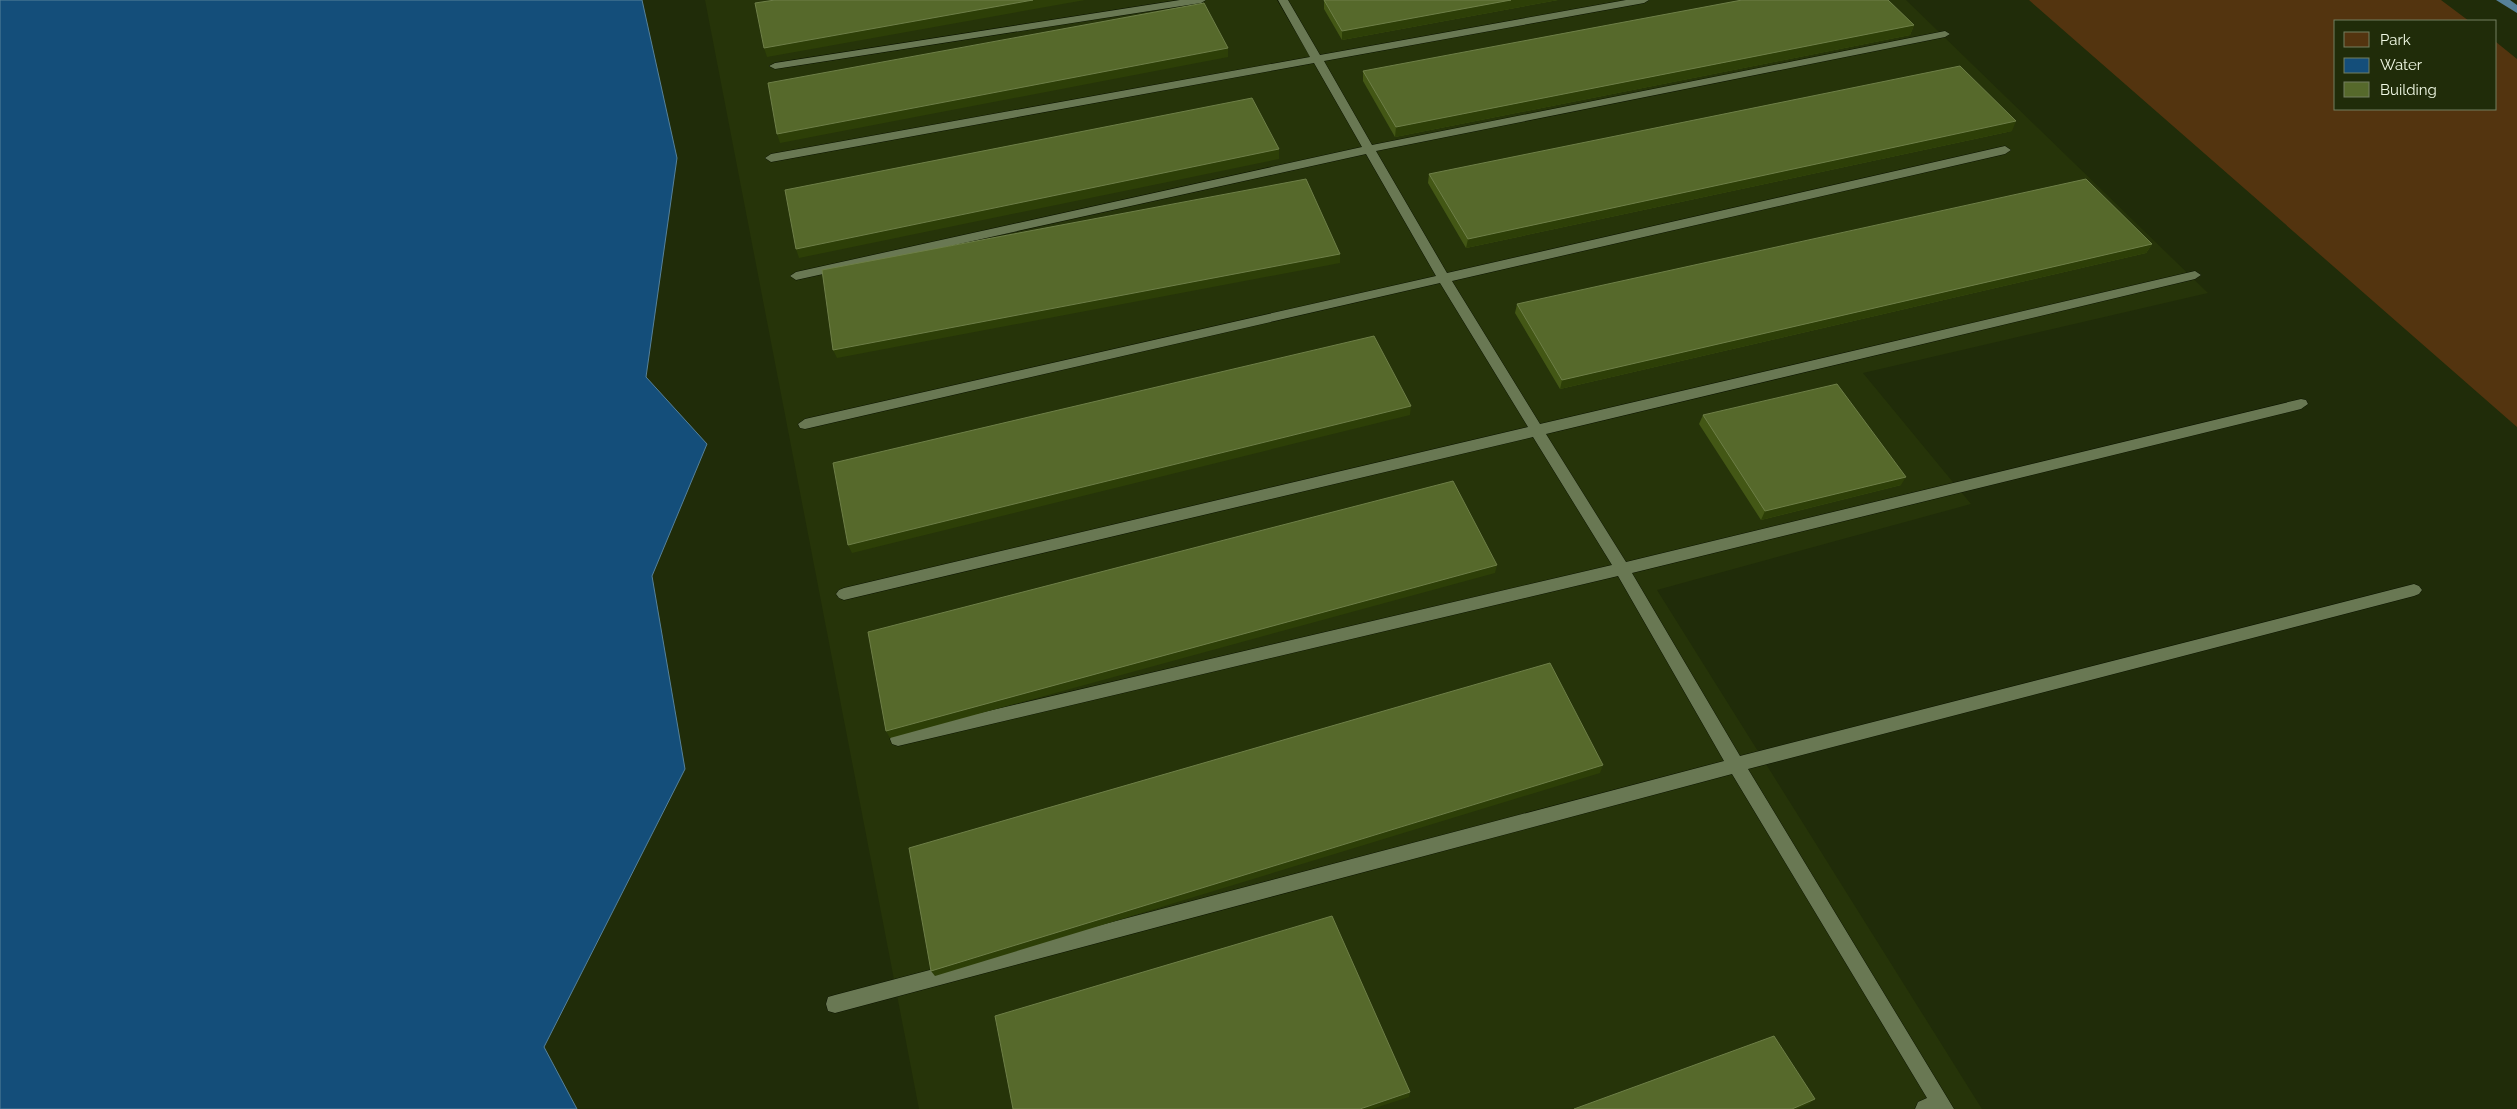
<svg xmlns="http://www.w3.org/2000/svg" width="2517" height="1109" viewBox="0 0 2517 1109" font-family="Raleway,sans-serif">
<rect width="100%" height="100%" fill="#202c09"/>
<path fill="#263409" d="M705,0H1906L2208,293L1863,373L1971,504L1657,590L1982,1109H919Z"/>
<path fill="#53340f" d="M2029,0H2441L2469,21H2336V109H2496V42L2517,59V427Z"/>
<path fill="#144e7a" stroke="#56819a" d="M0,0H642L677,158L646,377L707,444L652,576L685,769L544,1047L577,1109H0Z"/>
<g fill="none" stroke-linecap="round" stroke-linejoin="round">
<path fill="#56819a" fill-rule="evenodd" d="M2496,0H2510L2517,5V13Z"/>
<g stroke="#0b1300" stroke-width="1">
<path id="service" d="M1180,0H1206L1201,3L775,69L769,66L775,63Z
M1278,0H1288L1320,55L1626,0H1649L1644,3L1324,61L1372,145L1945,31L1950,34L1945,37L1376,151L1447,273L2005,146L2011,150L2005,154L1452,281L1540,424L2195,271L2201,275L2195,279L1546,434L1626,562L2301,399L2306,400L2308,404L2301,409L1632,573L1740,756L2414,584L2419,586L2422,590L2419,594L2414,596L1748,769L1954,1109H1915L1918,1102L1927,1098L1732,774L835,1013L828,1011L826,1004L828,997L835,995L1724,761L1618,576L898,746L892,744L890,739L892,734L898,732L1612,565L1533,437L844,600L839,598L836,594L839,590L844,588L1528,427L1440,283L805,429L800,428L798,424L805,419L1436,276L1366,154L796,280L790,276L796,272L1362,147L1314,63L771,162L765,158L771,154L1310,57Z"/>
</g>
<use href="#service" fill="#697853" fill-rule="evenodd"/>
</g>
<path fill="#435715" d="M1324,0H1558L1342,40L1324,9Z
M1914,25L1910,35L1395,137L1363,81V71Z
M2012,131L1466,248L1428,183L1429,174Z
M2152,244L2146,253L1560,389L1515,313L1517,304Z
M1703,415L1901,485L1761,520L1699,424Z"/>
<path fill="#2d3f07" d="M1033,0H1085L767,57L764,48Z
M1511,0H1558L1342,40V31Z
M1914,25L1910,35L1395,137L1396,127Z
M1228,48V57L780,143L777,134Z
M2016,121L2012,131L1466,248L1468,239Z
M1279,149V159L799,258L796,249Z
M2152,244L2146,253L1560,389L1562,380Z
M1340,254V263L837,358L833,350Z
M1411,406L1410,415L852,553L848,545Z
M1906,477L1901,485L1761,520L1765,511Z
M1497,565L1495,573L890,738L886,731Z
M1603,765L1600,773L935,976L931,971Z
M1410,1092L1409,1097L1372,1109H1360Z
M1815,1099L1809,1104L1797,1109H1792Z"/>
<path fill="#56692b" stroke="#6e7f48" d="M775,0H1033L764,48L755,3Z
M1324,0H1511L1342,31Z
M1742,0H1888L1914,25L1396,127L1363,71Z
M1204,3L1228,48L777,134L768,83Z
M1960,66L2016,121L1468,239L1429,174Z
M1252,98L1279,149L796,249L785,190Z
M1306,179L1340,254L833,350L822,270Z
M2086,179L2152,244L1562,380L1517,304Z
M1374,336L1411,406L848,545L833,463Z
M1837,384L1906,477L1765,511L1703,415Z
M1453,481L1497,565L886,731L868,632Z
M1550,663L1603,765L931,971L909,848Z
M1332,916L1410,1092L1360,1109H1013L995,1016Z
M1774,1036L1815,1099L1792,1109H1574Z"/>
<rect x="2334" y="20" width="162" height="90" fill="#202c09" stroke="#737e61"/>
<rect x="2344" y="32" width="25" height="15" fill="#53340f" stroke="#737e61"/>
<text x="2380" y="45" font-size="15" fill="#f0f9e4">Park</text>
<rect x="2344" y="58" width="25" height="15" fill="#144e7a" stroke="#737e61"/>
<text x="2380" y="70" font-size="15" fill="#f0f9e4">Water</text>
<rect x="2344" y="82" width="25" height="15" fill="#56692b" stroke="#737e61"/>
<text x="2380" y="95" font-size="15" fill="#f0f9e4">Building</text>
</svg>
